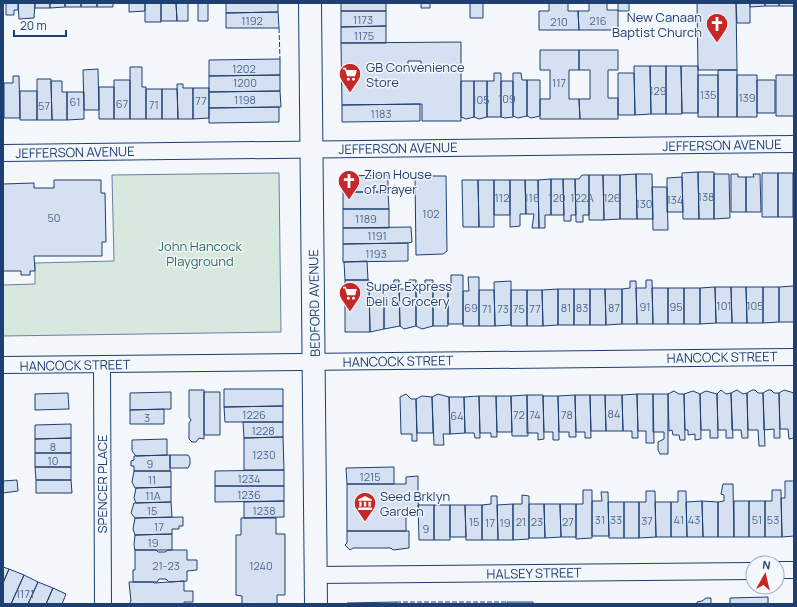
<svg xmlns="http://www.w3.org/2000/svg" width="797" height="607" viewBox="0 0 797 607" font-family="Manrope,sans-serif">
<rect width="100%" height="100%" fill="#f4f7fb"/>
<path fill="#d7e8df" stroke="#687fa3" d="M279,173L281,332L3,336V285L35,284V263L114,261L112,175Z"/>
<path fill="#d5e0f0" stroke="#1d3f73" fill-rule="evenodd" d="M6,3H18V10H14V15H6Z
M18,3H35L34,18L19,19Z
M35,3H50V8H35Z
M50,3H65V7L50,8Z
M65,3H81V7H65Z
M81,3H97V7H81Z
M97,3H113V7H97Z
M129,3H145V11L129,12Z
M145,3H161V22H145Z
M161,3H176L177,21H161Z
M176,3H188V21H177Z
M198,3H208V21H198Z
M226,3H278V12L226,13Z
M341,3H386V11H341Z
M421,3H430V8H421Z
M470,3H483V18H470Z
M549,3H568V11H578L579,30H539V11H549Z
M589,3H607V10H618V30H579L578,11H589Z
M618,3H629V11H618Z
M697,3H736L737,70H698Z
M736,3H750V23H737Z
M750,3H765V6L750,7Z
M765,3H779V6H765Z
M779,3H794V6H779Z
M341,11H386V26L341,27Z
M278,12L279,28H226V13Z
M386,26V43H341V27Z
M461,42V121H422V104L342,105L341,43ZM408,61H421V67L408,66Z
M540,50H579V70H569V99H579L580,119H540V99H550V70H540Z
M579,50H618V70H608V98H618V119H580L579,99H590V70H579Z
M280,59V75L209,76V60Z
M634,66H650L651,114L635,115Z
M650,66H666V114H651Z
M666,66H681L682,114H666Z
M681,66H698V113H682Z
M130,67H142V87H146V119H130Z
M98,69L99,110H84L83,70Z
M718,70H737V117H718Z
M494,73H501V117H487V81H494Z
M513,73H521L522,80H527V116L518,118L513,116Z
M618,73H634L635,115H618Z
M280,75V91L209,92V76Z
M698,75H718V117H698Z
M737,75H757V117H737Z
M776,75H794V116H776Z
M13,76H19L20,118H4V83H13Z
M37,79H51L52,120H37Z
M114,80H130V119H114Z
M527,80H540V116L531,118L527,116Z
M757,80H775V113H757Z
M51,81H62V92H67V120H52Z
M461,81H474V117L466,119L461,117Z
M474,81H487V117L479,119L474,117Z
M501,81H513V117L505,118L501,117Z
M177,84H183V88H193V119H178Z
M99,87H114V119H99Z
M193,88H209V118L193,119Z
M146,89H162V119H146Z
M162,89H177L178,119H162Z
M20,91H37V120H20Z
M280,91L281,107L209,108V92Z
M67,92H84V119L67,120Z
M420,104V121L342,122V105Z
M279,107V122L209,123V108Z
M698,172L699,219H683L682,173Z
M698,172H714V219H699Z
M762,173H778V217H762Z
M778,173H793V217H778Z
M636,174L637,219H620V175Z
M636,174H652L653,219H637Z
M714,174H729L730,218L714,219Z
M731,174H738V177H746V212H731Z
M753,174H760L761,212H746V177H754Z
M388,175V192H343L342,176Z
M582,175H589V215H583V222H576L575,179H579Z
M589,175H603L604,220H589Z
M603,175H620V219L604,220Z
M415,176H446L447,251L443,254L416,255Z
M682,177L683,212H667V178Z
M551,179V215H545V228H539L538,180Z
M551,179H563L564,215H551Z
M563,179H575L576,215H571V221H564Z
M54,180H101V193H105L106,242H102V256H34L35,271H30V275H21V271H3V184L34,183V188H54Z
M462,180H478L479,227H463Z
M478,180H494V227H479Z
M494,180H510V215H494Z
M510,180H525L526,214H520V226L510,227Z
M525,180H538L539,228H532L534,214H526Z
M652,187H667L668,230H653Z
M343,192H388L389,209H343Z
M343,209H389V228H343Z
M411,227L412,242L408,243L343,244V228Z
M408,243V261L343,262V244Z
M367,261L368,280H345L344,262Z
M451,275H463V324H448V290H451Z
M468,277H479V326H463V291H469Z
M345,280H369L370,332H345Z
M394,280H399L400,326L384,329V289H393Z
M409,280H416V326L404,329L400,326L399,289H409Z
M425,280H433V326L422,329L416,326V289H425Z
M646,280H652L653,324H637L636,288H646Z
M511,281V325L495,326L494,282Z
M630,281H636L637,324H622V289L630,288Z
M794,286V322H779V287Z
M715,287H731L732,323H716Z
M715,287L716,323L700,324V288Z
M731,287H746L747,323H732Z
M746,287H763V323H747Z
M763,287H779V322L763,323Z
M652,288H668V324H653Z
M668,288H684V324H668Z
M684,288H700V324H684Z
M384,289V329L370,332L369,290Z
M558,289V325L543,326L542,290Z
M558,289H574V325H558Z
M574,289H590V325H574Z
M590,289H605L606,325H590Z
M605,289H622V324L606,325Z
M448,290V326H433V291Z
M479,290H494L495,326H479Z
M511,290H527V326H511Z
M527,290H542L543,326H527Z
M224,389H283V406L224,407Z
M189,390H204V439L199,438L196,442H192L189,439V423L191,420L189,417Z
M721,390L726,394L731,393L733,438H726V430H718L717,394Z
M737,390L743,394L747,393L748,438H742L741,430H732L731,393Z
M752,390H755L758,393H763L765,446H759L758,430H748L747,393Z
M768,390H771L774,393H779L780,438H774V429L764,430L763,393Z
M784,390L794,393V438L789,439L788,429H780L779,393Z
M674,391L679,394H684L685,440H680L679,435H673L672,430L669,431L668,394Z
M693,391L700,394L701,439L695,440V434L688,435V430H685L684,394Z
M706,391L717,394L718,438H710V430H701L700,394Z
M171,392V409L130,410V393Z
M204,392H220V435H204Z
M68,393L69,409L35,410V394Z
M406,394L411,399H416L417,441H412V434H401L400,397Z
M438,394L449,397L450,434H443L444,445H434L432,397Z
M637,394L638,438H632V431H623L622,395Z
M637,394H653L654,443H646V431H638Z
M653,394H668V454H660L658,450V442L664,439V432H653Z
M527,395L528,436H512L511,396Z
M527,395H543L544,439L538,440V433H527Z
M575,395L576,437H569V432H559L558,396Z
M575,395H590L591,438H585V432H576Z
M590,395H605L606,431H591Z
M605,395H622L623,431H606Z
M422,396L432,397L433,433H417L416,399Z
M479,396L480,438H475L474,433H465L464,397Z
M479,396H496L497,437H491V433H480Z
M496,396H511L512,432H497Z
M543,396H558L559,440H553V432H544Z
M449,397H464L465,433L450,434Z
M283,406V422H225L224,407Z
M164,409V424H130V410Z
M243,422H283V437L244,438Z
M71,424V438L35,439V425Z
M283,437L284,470H244V438Z
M71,438V453H35V439Z
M167,439V455L136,456L132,451V440Z
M35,453H71V467H35Z
M170,455V471H134V466H131V461L134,460V456Z
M170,455H188L190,458V464L188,468H170Z
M35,467H71V480H36Z
M394,467V484H347L346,468Z
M284,470V486H215V471Z
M134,471H171V487L135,488L132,482Z
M418,476V494H414V498H418L419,516H406V531H347V484H406V477Z
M17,480L18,491L3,493V481Z
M36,480H71L72,493H36Z
M785,481H794V536L782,537L781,498H785Z
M723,484H733L734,537H718V502L724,501V495L721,494Z
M215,486H284V501L215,502Z
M171,487V502L136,503L134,498L136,488Z
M583,490H592V538L576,539V504H583Z
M772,490H781L782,537H765V501H772Z
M646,491H655L656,537L639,538V502H646Z
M678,491H686L687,537H671V502H678Z
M601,492H608L609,536H592V501H602Z
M522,495L529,496V539L513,540V504H522Z
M491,496H497L498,540H482V505L491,504Z
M284,501V517L244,518V502Z
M702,501L703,537H687L686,502Z
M702,501L718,502V537H703Z
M734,501H749V537H734Z
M749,501H765V537H749Z
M171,502L172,517L135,518L131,513L134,503Z
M608,502H624V538H609Z
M624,502H639V538H624Z
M655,502H671V537H656Z
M513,504V540H498L497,505Z
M529,504H544L545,538H529Z
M544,504H560L561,537L545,538Z
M560,504H576V537H561Z
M418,505H434V540H419Z
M434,505H450V540H434Z
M450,505H465L466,537H450Z
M465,505H482V540H466Z
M183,517V526H179V529H172V534L135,535L133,529L135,518Z
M241,518H276V534H285V595H277V604H242V596L236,595V535H241Z
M347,531H409V548L393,550L391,548H353L350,550L345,545L347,543Z
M172,534V550H135L134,545L135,535Z
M135,550H156L158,552H165L168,550H187V560H197V570L187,571V581L169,582L166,579H159L157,582H133V570H135Z
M3,567L9,569L3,583Z
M9,569L24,575L11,604H3V583Z
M24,575L38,582L28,604H11Z
M184,581V591H193V602H184V604H129L131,601L129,582H153L154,583Z
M38,582L53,588L46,604H28Z
M53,588L66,594L62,604H46Z
M768,597V604H730V598Z
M706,598H711V604H697V602L702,601Z
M396,602V604H347V603Z
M507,602H533V604H507Z"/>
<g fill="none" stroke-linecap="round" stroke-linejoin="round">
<g stroke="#1d3f73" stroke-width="18">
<path id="street" d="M3,153L794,144
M102,364L103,604
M3,365L794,357
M777,570H794
M316,575L753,571"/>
</g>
<g stroke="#1d3f73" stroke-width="24">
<path id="secondary" d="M310,3L316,604"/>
</g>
<use href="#street" stroke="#f4f7fb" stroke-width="16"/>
<use href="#secondary" stroke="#f4f7fb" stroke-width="22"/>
<path stroke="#1d3f73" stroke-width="1" stroke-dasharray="5 2" stroke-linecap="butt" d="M279,28L280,59
M396,602H507"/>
</g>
<defs>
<g id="church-pin" transform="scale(1.15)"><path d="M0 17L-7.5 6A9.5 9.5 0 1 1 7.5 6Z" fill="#c62828" stroke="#f4f7fb"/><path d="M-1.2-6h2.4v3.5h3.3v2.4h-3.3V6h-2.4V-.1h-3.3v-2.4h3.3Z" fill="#fff"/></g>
<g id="supermarket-pin" transform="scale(1.15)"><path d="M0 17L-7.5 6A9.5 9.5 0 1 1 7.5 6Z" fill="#c62828" stroke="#f4f7fb"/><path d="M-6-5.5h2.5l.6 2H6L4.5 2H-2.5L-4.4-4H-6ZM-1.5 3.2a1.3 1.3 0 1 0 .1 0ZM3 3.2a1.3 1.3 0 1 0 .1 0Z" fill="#fff"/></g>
<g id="museum-pin" transform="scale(1.15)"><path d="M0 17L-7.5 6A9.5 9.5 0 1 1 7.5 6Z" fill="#c62828" stroke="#f4f7fb"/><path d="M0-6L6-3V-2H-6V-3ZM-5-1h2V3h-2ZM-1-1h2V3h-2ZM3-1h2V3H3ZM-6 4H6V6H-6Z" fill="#fff"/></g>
</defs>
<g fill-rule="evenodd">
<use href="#church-pin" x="717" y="24"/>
<use href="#supermarket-pin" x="350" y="74"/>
<use href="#church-pin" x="349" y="181"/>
<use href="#supermarket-pin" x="350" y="293"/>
<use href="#museum-pin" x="365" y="503"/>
</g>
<g text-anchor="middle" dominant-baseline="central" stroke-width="3" stroke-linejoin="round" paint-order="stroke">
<g font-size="11" fill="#4b6792">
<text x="363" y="19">1173</text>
<text x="252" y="20">1192</text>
<text x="598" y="20">216</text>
<text x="559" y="21">210</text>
<text x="364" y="35">1175</text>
<text x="244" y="68">1202</text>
<text x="245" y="82">1200</text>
<text x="559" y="82">117</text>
<text x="658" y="90">129</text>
<text x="708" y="94">135</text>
<text x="747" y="97">139</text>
<text x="507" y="98">109</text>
<text x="245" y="99">1198</text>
<text x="481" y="99">105</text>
<text x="201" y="100">77</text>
<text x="75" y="101">61</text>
<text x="122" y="103">67</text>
<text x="154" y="104">71</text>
<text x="44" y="105">57</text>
<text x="381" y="113">1183</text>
<text x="706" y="196">138</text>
<text x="502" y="197">112</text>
<text x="532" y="197">116</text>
<text x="557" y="197">120</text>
<text x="582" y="197">122A</text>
<text x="612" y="197">126</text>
<text x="675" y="199">134</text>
<text x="644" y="203">130</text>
<text x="431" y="213">102</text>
<text x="54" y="217">50</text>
<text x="366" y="218">1189</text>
<text x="377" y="235">1191</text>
<text x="376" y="253">1193</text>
<text x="724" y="305">101</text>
<text x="755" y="305">105</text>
<text x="645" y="306">91</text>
<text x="676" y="306">95</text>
<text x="471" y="307">69</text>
<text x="566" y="307">81</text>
<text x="582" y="307">83</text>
<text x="614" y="307">87</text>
<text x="487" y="308">71</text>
<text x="503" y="308">73</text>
<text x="519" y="308">75</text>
<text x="535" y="308">77</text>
<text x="614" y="413">84</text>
<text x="254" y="414">1226</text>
<text x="519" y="414">72</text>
<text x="535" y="414">74</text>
<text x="567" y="414">78</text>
<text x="457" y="415">64</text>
<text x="147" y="417">3</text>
<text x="263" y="430">1228</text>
<text x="53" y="446">8</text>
<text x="264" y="454">1230</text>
<text x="53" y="460">10</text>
<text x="150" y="463">9</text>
<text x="370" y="476">1215</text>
<text x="249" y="478">1234</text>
<text x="152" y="479">11</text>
<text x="249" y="494">1236</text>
<text x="153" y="495">11A</text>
<text x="152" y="510">15</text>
<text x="264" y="510">1238</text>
<text x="600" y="519">31</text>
<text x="616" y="519">33</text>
<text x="679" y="519">41</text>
<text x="694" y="519">43</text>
<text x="757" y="519">51</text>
<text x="773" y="519">53</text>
<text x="647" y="520">37</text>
<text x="474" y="521">15</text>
<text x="521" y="521">21</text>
<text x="537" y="521">23</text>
<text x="568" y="521">27</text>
<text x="490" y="522">17</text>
<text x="505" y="522">19</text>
<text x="159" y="526">17</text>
<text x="426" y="528">9</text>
<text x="153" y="542">19</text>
<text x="166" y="565">21-23</text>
<text x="261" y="565">1240</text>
<text x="25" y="593">1171</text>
</g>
<g font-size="13" fill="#1d3f73" stroke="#f4f7fb" text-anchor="start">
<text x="702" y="17" text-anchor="end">New Canaan<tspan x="702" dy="15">Baptist Church</tspan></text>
<text x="366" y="67">GB Convenience<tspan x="366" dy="15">Store</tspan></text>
<text x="364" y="174">Zion House<tspan x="364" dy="15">of Prayer</tspan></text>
<text x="366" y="286">Super Express<tspan x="366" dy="15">Deli &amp; Grocery</tspan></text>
<text x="380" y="496">Seed Brklyn<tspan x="380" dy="15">Garden</tspan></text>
</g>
<g font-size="13" fill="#1d3f73" stroke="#f4f7fb">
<text transform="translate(722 145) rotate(-1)">JEFFERSON AVENUE</text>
<text transform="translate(398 148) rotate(-1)">JEFFERSON AVENUE</text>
<text transform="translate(75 152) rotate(-1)">JEFFERSON AVENUE</text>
<text transform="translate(314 303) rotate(-91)">BEDFORD AVENUE</text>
<text transform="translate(722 357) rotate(-1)">HANCOCK STREET</text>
<text transform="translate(398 361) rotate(-1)">HANCOCK STREET</text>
<text transform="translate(75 365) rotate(-1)">HANCOCK STREET</text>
<text transform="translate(102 484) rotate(-90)">SPENCER PLACE</text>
<text transform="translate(534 573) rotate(-1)">HALSEY STREET</text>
</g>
<g font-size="13" fill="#2c6c60" stroke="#f4f7fb">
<text x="200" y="246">John Hancock<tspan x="200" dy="15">Playground</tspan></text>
</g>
</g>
<rect width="797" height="607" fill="none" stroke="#1d3f73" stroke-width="8"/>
<g transform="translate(765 575) rotate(8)"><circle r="19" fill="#f4f7fb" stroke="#9eadc5"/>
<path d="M0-3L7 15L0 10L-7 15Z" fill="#c62828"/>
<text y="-6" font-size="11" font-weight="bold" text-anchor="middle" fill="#1d3f73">N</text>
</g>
<path d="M14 30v6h52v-6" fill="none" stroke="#1d3f73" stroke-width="2"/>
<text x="20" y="30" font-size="12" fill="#1d3f73" stroke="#f4f7fb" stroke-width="3" paint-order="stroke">20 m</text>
</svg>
